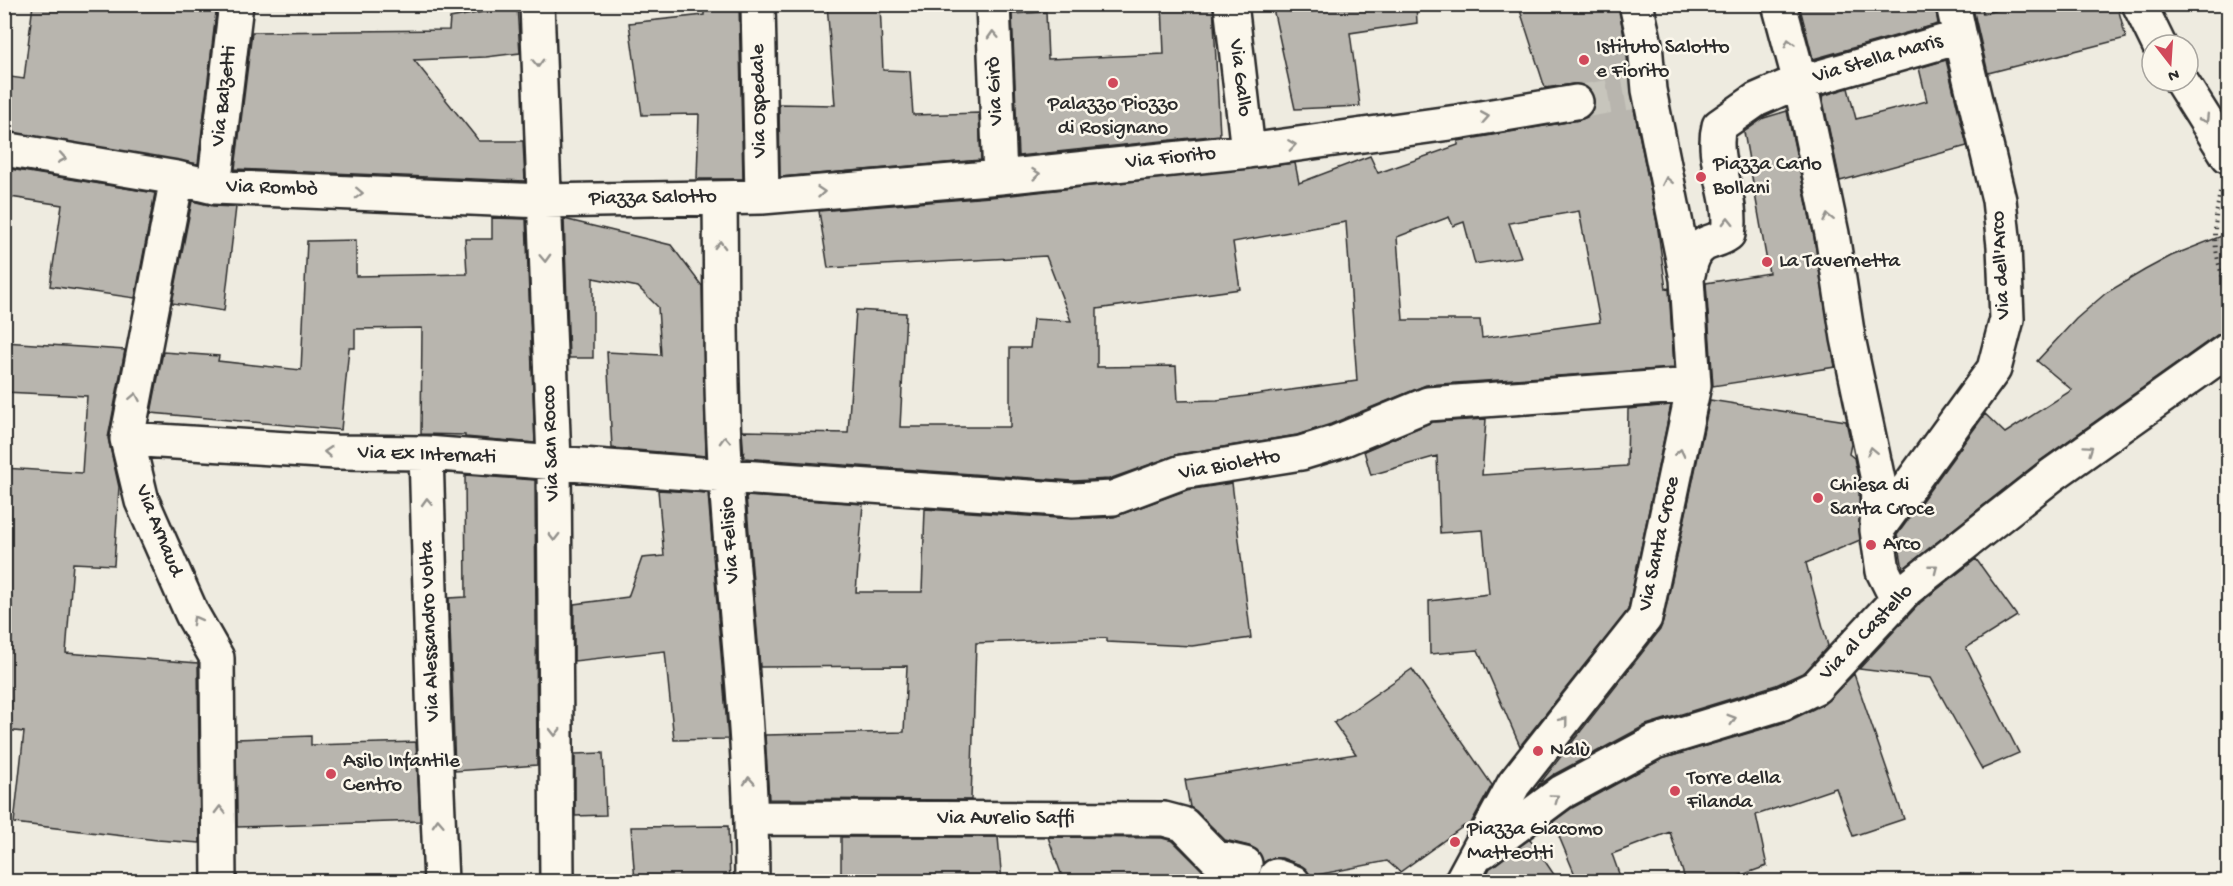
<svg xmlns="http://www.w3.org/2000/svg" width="2233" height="886" viewBox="0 0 2233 886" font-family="'Gochi Hand',sans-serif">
<rect width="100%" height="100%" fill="#eeebe0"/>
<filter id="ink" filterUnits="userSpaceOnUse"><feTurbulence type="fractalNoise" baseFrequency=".0167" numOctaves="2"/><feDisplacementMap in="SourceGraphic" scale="12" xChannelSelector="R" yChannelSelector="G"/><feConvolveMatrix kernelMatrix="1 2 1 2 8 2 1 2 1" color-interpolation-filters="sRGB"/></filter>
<g filter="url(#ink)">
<path fill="#b8b5ae" stroke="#2b2b2b" stroke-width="1.5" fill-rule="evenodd" d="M33,4H217L198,164L4,131V76L24,79Z
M704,4H739L743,179H697L699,114L642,115L629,23L704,15Z
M827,4H880L883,70L910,71L913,115L979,113L981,160L780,177L779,104L835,105Z
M1162,4H1213L1220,135L1018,156L1012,14L1046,12L1048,59L1164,54Z
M1272,4H1416L1417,23L1350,33L1360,106L1295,109Z
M1518,4H1618L1626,47L1631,94L1657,223L1666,289L1669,288L1674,368L1426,385L1331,424L1297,435L1179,454L1109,479L1073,481L744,458L742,431L848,433L856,310L906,313L900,427H1010V348H1030L1033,319L1071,321L1046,256L828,268L819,211L1002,196L1295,163L1299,183L1370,156L1378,173L1458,145V141L1579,120L1587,117L1593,109L1595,99L1591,91L1583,85L1573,84L1545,88ZM1579,211L1600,322L1482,338L1480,320H1403L1397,237L1449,217L1453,226L1464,222L1475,264L1521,257L1509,223ZM1346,222L1357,381L1217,400L1178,401L1176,366L1097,367V309L1240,289L1233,242Z
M1799,4H1935L1938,24L1813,59Z
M1972,4H1982L1983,14L2018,4H2117L2126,38L1988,73Z
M517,6L520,53L486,57L414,60L479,141H523L525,181L235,169L252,32L449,30L450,18Z
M1946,60L1967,146L1840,181L1822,96L1848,88L1856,119L1927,101L1919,68Z
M1787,111L1814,237L1835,367L1713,386L1706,283L1769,273L1744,132L1764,118Z
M4,168L155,193L135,298L50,286L62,205L4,196Z
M192,201L213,206L236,207L224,311L172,303Z
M492,218L526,219L535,443L465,437V435L421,434L422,328L355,329V348H349L341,430L151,413L163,352L219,356L218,361L301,370L307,241L356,240V276L467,274L465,239H492Z
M564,219L671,245L702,286L706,456L612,448L607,352L661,355L658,307L638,287L593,278V358H569Z
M2229,233V332L2217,335L2041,460L1903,569L1897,535L1985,414L2005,433L2072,390L2037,361L2076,319L2106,293L2145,270L2171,256Z
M4,342L125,350L108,438L119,487L114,565L73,563L66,653L198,663L200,843L157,840L14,823L24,732L4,730V468L82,473L87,396L4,392Z
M1710,400L1846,421L1851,444L1849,454L1854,458L1859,482L1860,540L1806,563L1828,646L1805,672L1776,685L1646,725L1553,775L1537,787L1660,630L1663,622Z
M1671,405L1628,610L1520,746L1478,650L1430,654L1429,601L1489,594L1483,530L1440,533L1437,456L1371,475L1364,451L1432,422L1486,419L1482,475L1627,466L1628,409Z
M465,475L535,480L537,765L455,771L449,598L466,597Z
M1232,483L1251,638L1192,646L1107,642V638L976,643L971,800L769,799L765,735L904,732L907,666L760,667L746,496L863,504L856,592H922L925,509L1072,519L1114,517L1187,490Z
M658,490L708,493L728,739L674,740L665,651L574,661V604L628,597L642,558L664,556Z
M1976,559L2017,616L1966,648L2019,753L1982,769L1931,678L1859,669L1920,603Z
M1412,669L1492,785L1466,832L1464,826L1400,872L1387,861L1312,876L1300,865L1282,858H1272L1263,863L1257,850L1249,846L1225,840L1196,811L1190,807L1185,780L1356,754L1334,723Z
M1854,674L1904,819L1853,836L1836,788L1756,815L1767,866L1722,882H1686L1670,832L1612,854L1622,882H1578L1553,822L1572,808L1662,759L1789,721L1824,704Z
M311,736V745L416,742L420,821L237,827L236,739Z
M603,753L606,815L575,816V754Z
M728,826L730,882H695V879L635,882L631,827Z
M841,837H998L1002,882H841Z
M1048,837L1162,838L1173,841L1202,870L1211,875L1237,882H1064Z
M1530,839L1559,882H1483L1490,868Z"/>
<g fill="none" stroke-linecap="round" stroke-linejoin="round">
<path stroke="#c7c5bc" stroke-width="33" stroke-dasharray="33 16" stroke-linecap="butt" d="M1576,102L1649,90"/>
<g stroke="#2b2b2b" stroke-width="38">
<path id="minor" d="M537,4L554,462L557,882
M758,4L762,197
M993,4L1000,177
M1231,4L1248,151
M1779,4L1800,82L1832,234L1848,338L1878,480L1877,530L1883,571L1897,599
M2139,4L2159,45
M2181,81L2228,156
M4,149L177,178L214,187L543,201L762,197L1000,177L1248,151L1457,122L1576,102
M177,178L127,439L142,501L192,614L217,658L219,882
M214,187L236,4
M720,198C721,292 720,385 726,479C735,613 752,747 752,882
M1687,279C1690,266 1692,251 1705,244C1713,240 1720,240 1728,234C1734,197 1710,160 1719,126L1756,100L1788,86L1960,37L1953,4
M127,439L336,452L426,453L726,476L1073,500L1113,498L1182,472L1301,453L1337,442L1428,404L1694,385
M426,453L434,725L441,882
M1877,530L1994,369L2007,319L2004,246L1999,200L1960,37
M752,818L1164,819L1183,824L1215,857L1245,864
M1483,851L1562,792L1655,742L1783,703L1816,687L1907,589L2052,475L2228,350
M1276,876L1293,882
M1461,882L1514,784L1645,618L1694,385L1687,279L1649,90L1645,44L1636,4"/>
</g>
<path stroke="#2b2b2b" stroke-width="4" stroke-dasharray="1.5 4.5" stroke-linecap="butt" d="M2220,192C2212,232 2213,254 2228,292"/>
<use href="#minor" stroke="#fbf7ec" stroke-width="33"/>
</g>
<defs><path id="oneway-chevron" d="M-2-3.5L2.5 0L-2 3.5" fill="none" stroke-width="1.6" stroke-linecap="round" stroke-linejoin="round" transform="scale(1.5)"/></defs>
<g stroke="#93918c">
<use href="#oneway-chevron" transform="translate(993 35) rotate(-93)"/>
<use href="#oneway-chevron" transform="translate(1789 43) rotate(-105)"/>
<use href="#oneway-chevron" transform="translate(538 63) rotate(88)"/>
<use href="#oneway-chevron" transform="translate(1485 117) rotate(-10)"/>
<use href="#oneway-chevron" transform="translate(2205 119) rotate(58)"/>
<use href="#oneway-chevron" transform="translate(1292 145) rotate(-8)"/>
<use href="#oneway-chevron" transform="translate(62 158) rotate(10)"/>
<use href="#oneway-chevron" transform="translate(1036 174) rotate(-6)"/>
<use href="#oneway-chevron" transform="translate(1667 181) rotate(-101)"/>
<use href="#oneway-chevron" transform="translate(821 192) rotate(-5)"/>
<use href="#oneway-chevron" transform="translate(359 193) rotate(2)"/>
<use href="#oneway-chevron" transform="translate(1828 218) rotate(-102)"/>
<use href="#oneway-chevron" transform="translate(1728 221) rotate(-91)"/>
<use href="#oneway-chevron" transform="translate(720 245) rotate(-89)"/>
<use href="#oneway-chevron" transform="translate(545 258) rotate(88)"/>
<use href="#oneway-chevron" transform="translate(135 397) rotate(-79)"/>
<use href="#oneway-chevron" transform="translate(725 440) rotate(-92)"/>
<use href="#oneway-chevron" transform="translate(2089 449) rotate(-35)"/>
<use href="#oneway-chevron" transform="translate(1872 451) rotate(-102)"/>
<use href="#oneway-chevron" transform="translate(328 452) rotate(-176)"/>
<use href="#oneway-chevron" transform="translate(1680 453) rotate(-78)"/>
<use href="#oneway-chevron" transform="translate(427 502) rotate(-92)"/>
<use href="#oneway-chevron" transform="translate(554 537) rotate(90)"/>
<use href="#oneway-chevron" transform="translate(1934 568) rotate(-38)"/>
<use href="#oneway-chevron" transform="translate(196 620) rotate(-119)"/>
<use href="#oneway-chevron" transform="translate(1732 719) rotate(-17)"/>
<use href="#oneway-chevron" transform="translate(1564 721) rotate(-51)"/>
<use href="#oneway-chevron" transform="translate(555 732) rotate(90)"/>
<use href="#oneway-chevron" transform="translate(749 781) rotate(-94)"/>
<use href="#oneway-chevron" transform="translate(1555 798) rotate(-36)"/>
<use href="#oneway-chevron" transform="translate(220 810) rotate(-91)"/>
<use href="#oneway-chevron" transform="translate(438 823) rotate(-93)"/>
</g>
</g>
<g fill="#d1495b" stroke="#fbf7ec" stroke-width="2">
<circle cx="1584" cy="60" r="6"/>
<circle cx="1113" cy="83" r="6"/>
<circle cx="1701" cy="177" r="6"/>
<circle cx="1767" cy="262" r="6"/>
<circle cx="1818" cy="498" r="6"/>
<circle cx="1871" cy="545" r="6"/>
<circle cx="1538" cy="751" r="6"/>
<circle cx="331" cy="774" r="6"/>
<circle cx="1675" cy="791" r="6"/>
<circle cx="1455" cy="842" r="6"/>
</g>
<g text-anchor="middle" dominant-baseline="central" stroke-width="5" stroke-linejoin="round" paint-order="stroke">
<g font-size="21" fill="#2b2b2b" stroke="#fbf7ec" text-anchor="start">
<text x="1596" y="48">Istituto Salotto<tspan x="1596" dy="24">e Fiorito</tspan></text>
<text x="1113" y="105" text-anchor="middle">Palazzo Piozzo<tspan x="1113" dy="24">di Rosignano</tspan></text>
<text x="1713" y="165">Piazza Carlo<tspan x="1713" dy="24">Bollani</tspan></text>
<text x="1779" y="262">La Tavernetta</text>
<text x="1830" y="486">Chiesa di<tspan x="1830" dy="24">Santa Croce</tspan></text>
<text x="1883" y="545">Arco</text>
<text x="1550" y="751">Nalù</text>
<text x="343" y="762">Asilo Infantile<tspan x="343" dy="24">Centro</tspan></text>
<text x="1687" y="779">Torre della<tspan x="1687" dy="24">Filanda</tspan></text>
<text x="1467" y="830">Piazza Giacomo<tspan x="1467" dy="24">Matteotti</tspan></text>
</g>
<g font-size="21" fill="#2b2b2b" stroke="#fbf7ec">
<text transform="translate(1878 60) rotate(-16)">Via Stella Maris</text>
<text transform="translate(1239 78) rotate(83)">Via Gallo</text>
<text transform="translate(996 91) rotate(-93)">Via Girò</text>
<text transform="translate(225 96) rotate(-83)">Via Balzetti</text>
<text transform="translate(760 101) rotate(-91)">Via Ospedale</text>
<text transform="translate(1171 159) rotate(-6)">Via Fiorito</text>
<text transform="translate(272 189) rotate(2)">Via Rombò</text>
<text transform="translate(653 199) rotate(-1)">Piazza Salotto</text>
<text transform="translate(2002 265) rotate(-93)">Via dell'Arco</text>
<text transform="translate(552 443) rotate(-92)">Via San Rocco</text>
<text transform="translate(427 456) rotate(2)">Via Ex Internati</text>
<text transform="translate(1230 466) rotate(-10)">Via Bioletto</text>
<text transform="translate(158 531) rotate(68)">Via Arnaud</text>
<text transform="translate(731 540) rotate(-94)">Via Felisio</text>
<text transform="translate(1660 544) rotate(-78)">Via Santa Croce</text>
<text transform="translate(431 631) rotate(-92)">Via Alessandro Volta</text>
<text transform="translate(1867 633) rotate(-46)">Via al Castello</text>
<text x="1006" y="819">Via Aurelio Saffi</text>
</g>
</g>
<rect width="2233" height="886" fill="none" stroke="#fbf7ec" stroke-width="24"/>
<rect x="12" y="12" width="2209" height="862" fill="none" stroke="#2b2b2b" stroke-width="2" filter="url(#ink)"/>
<g transform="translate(2170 63) rotate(163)"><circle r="28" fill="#fbf7ec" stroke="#a8a59f" stroke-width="1.5"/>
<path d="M0-4.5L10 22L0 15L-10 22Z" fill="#d1495b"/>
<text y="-9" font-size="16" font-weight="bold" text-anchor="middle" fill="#2b2b2b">N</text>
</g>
</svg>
